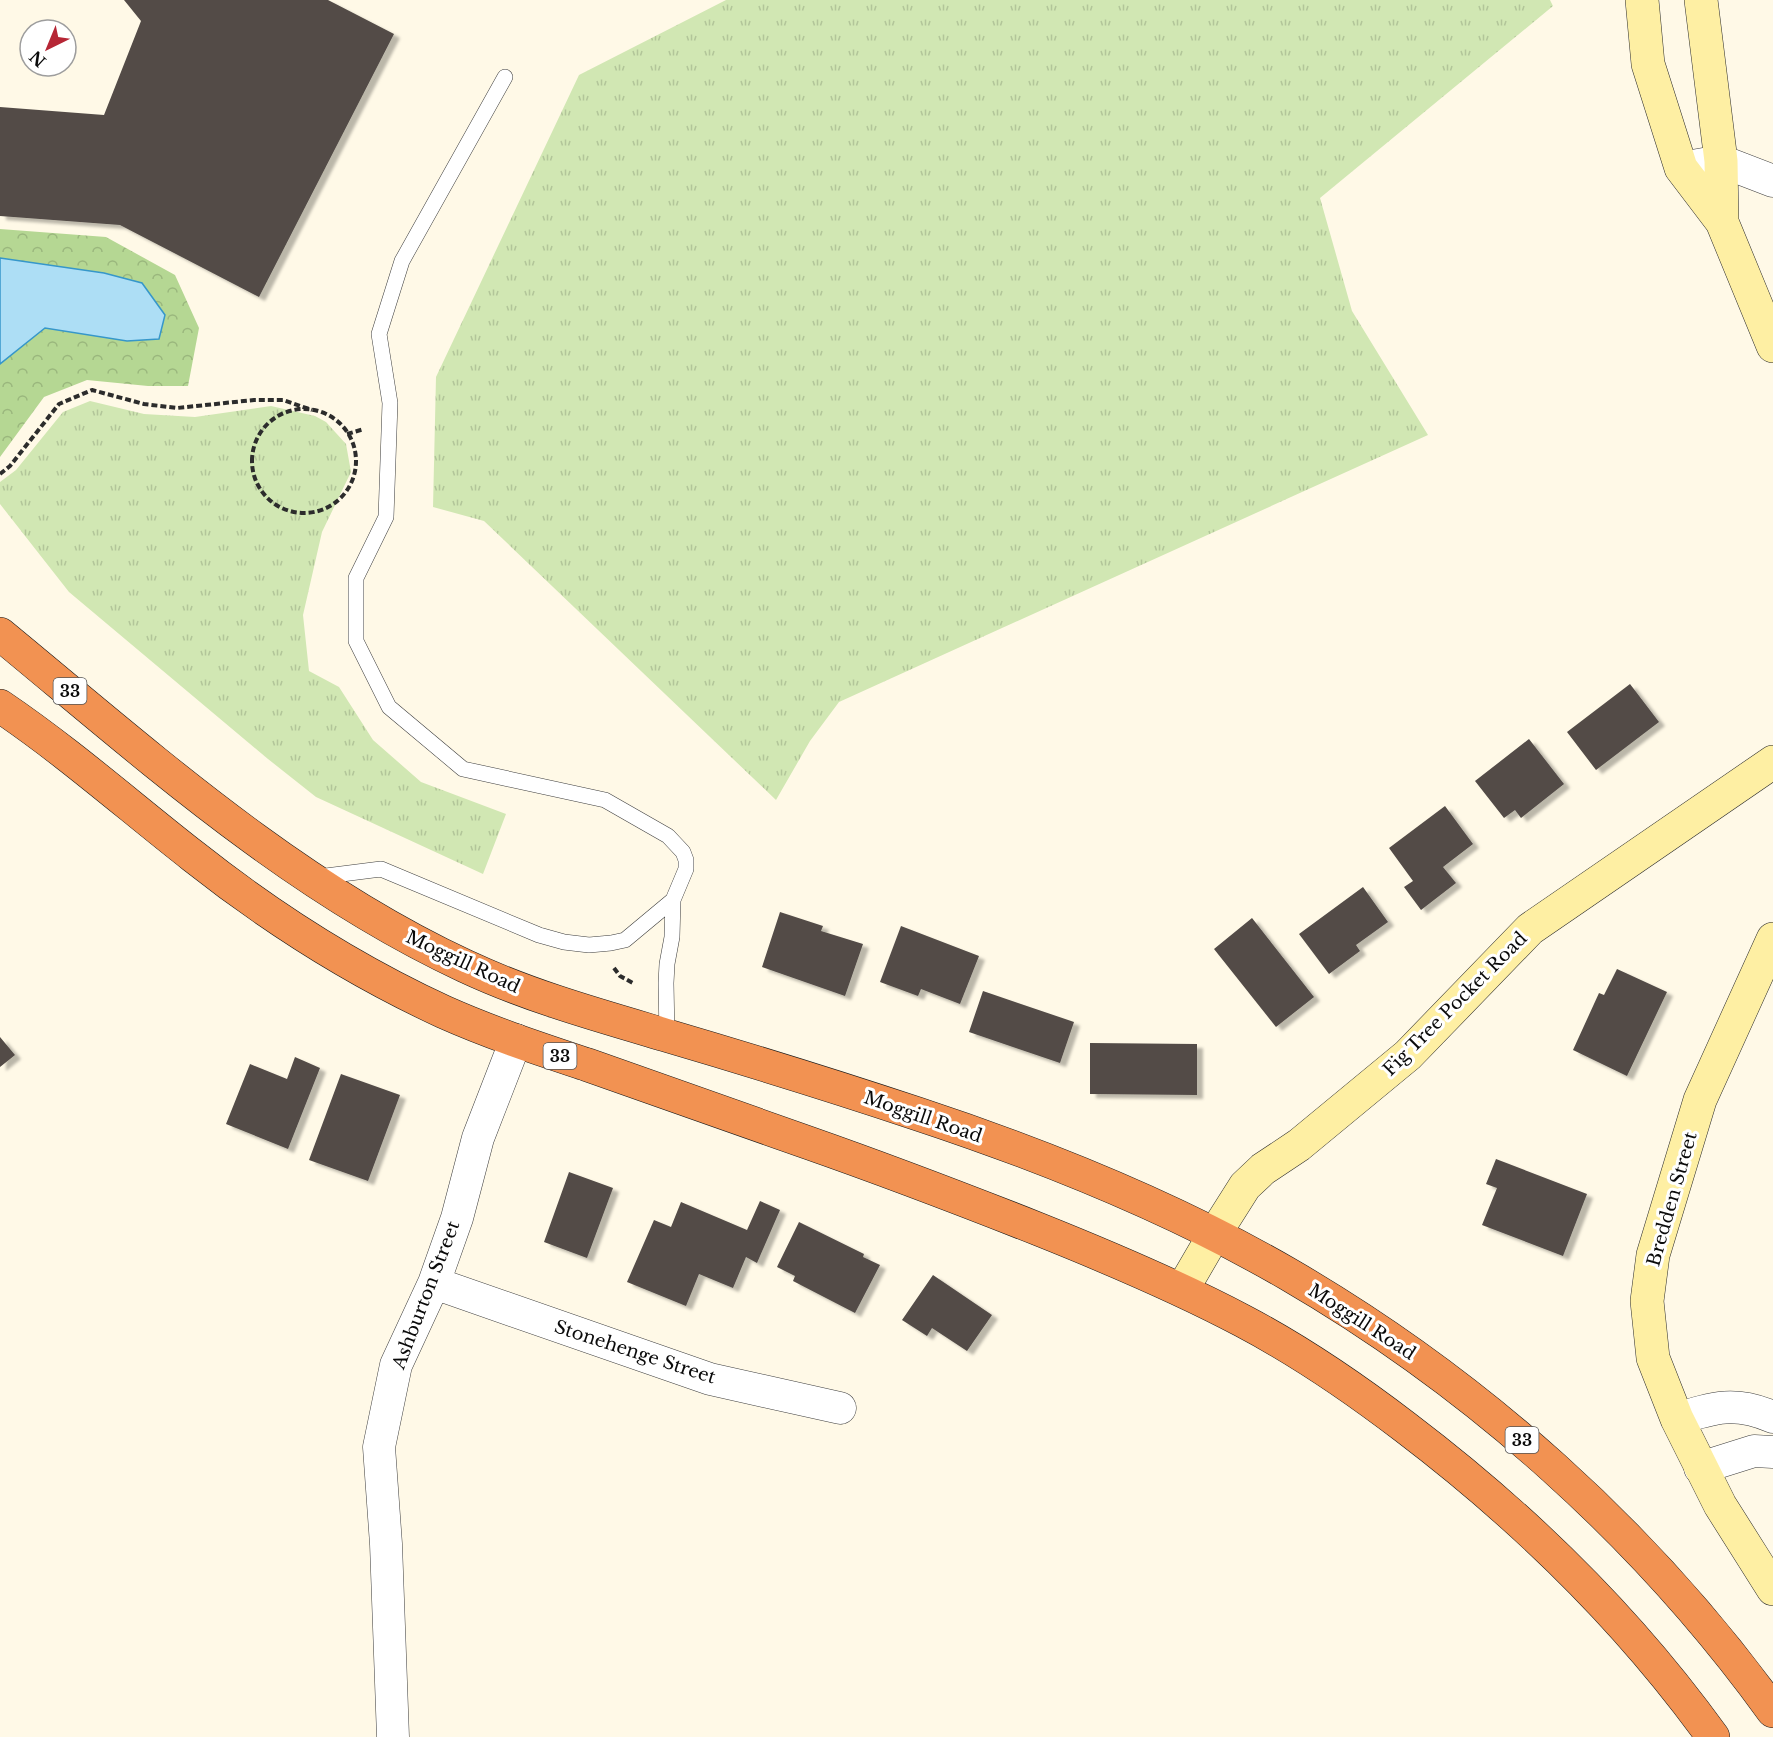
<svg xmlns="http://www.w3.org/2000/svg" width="1773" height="1737" viewBox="0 0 1773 1737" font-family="'Libre Baskerville',serif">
<defs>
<pattern id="grass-tufts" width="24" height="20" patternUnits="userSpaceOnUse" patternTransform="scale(1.5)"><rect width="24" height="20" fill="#d1e7b3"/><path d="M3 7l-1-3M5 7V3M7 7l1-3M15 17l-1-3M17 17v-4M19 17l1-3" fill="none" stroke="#b2c599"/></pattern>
<pattern id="forest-crowns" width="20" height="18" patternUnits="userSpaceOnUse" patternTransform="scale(1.5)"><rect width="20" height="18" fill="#b5d793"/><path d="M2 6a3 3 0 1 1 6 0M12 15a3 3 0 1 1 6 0" fill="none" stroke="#9ab77d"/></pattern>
<filter id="shadow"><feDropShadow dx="6" dy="4" stdDeviation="1.5" flood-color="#0004"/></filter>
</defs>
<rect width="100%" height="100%" fill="#fff9e7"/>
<path fill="url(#grass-tufts)" d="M726,0H1550L1553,6L1320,198L1352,311L1428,435L839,702L810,741L776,800L484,521L433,507L436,377L579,75Z
M90,401L144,414L195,417L271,406L315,416L326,422L346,444L351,472L322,532L303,615L309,671L339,687L373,740L421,782L506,814L483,874L316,797L268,759L69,592L0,504V482L16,470L63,412Z"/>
<path fill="url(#forest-crowns)" d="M0,229L106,237L175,275L199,328L188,386H148L87,380L44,397L0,457Z"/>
<path fill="#addef5" stroke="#3697ca" stroke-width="1.5" d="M0,258L104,273L142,283L165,315L159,339L127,341L45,328L0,364Z"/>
<path fill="#524b47" filter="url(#shadow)" d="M124,0H328L394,34L259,297L120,225L0,216V107L104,115L141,21Z
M1630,684L1659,722L1596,770L1567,732Z
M1529,739L1564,784L1521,818L1515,810L1504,818L1475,781Z
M1445,806L1473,844L1443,867L1456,883L1421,910L1404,887L1413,881L1389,848Z
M1363,887L1388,922L1356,945L1360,951L1329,974L1299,934Z
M780,912L823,926L821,931L863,944L845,996L762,967Z
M1252,918L1314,997L1276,1027L1214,949Z
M901,926L979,956L960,1004L921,989L918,996L880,982Z
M1617,969L1667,992L1627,1076L1573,1050L1599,993L1604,995Z
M983,991L1074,1022L1060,1063L969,1032Z
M0,1037L15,1055L0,1067Z
M1090,1043L1197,1044V1095L1090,1094Z
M295,1057L320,1068L288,1149L226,1124L250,1064L287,1079Z
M341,1074L400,1095L368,1181L309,1160Z
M1496,1159L1587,1194L1563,1256L1482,1225L1497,1188L1486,1184Z
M569,1172L613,1188L587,1258L544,1242Z
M760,1201L780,1210L757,1263L746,1257L733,1288L699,1274L686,1306L627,1282L654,1220L671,1227L681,1202L747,1230Z
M799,1222L864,1254L863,1257L880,1265L855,1313L793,1281L795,1276L777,1267Z
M933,1275L992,1315L967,1351L932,1328L927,1336L902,1320Z"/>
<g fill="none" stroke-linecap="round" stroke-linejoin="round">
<g stroke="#3d3d3d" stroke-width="16">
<path id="lane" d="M318,877L381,869L539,935L564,942L589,945L611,943L625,940L673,900L686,869V860L683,852L668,836L605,800L463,769L389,707L356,641V578L386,517L390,403L379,334L402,261L505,77
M667,1035L666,983L667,964L672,937L673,900"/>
</g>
<g stroke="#3d3d3d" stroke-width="33">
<path id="street" d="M1681,168L1721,161L1773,181
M434,1283L710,1379L840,1408
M1677,1419C1715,1407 1735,1401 1773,1417
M1700,1468L1754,1451L1773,1452
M393,1737L386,1544L379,1447L396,1365L434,1283L457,1218L478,1138L516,1040"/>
</g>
<g stroke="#2c2c2c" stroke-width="34">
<path id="secondary" d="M1642,0L1648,64L1681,168L1722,222L1773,346
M1701,0L1721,161L1722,222
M1773,939L1700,1100L1653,1255L1647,1301L1653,1358L1677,1419L1720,1505L1773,1589
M1182,1290L1214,1235L1245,1186L1263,1169L1299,1145L1408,1055L1530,929L1773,762"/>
</g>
<g stroke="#1b1b1b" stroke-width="34">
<path id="highway" d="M0,634C147,755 291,885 465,966C529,996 597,1015 665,1035C750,1060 834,1086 918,1114C1045,1156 1172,1207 1288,1274C1477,1384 1645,1534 1773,1711
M0,706C68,752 129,806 193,856C270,917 355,971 444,1012C491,1033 540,1049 588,1065C661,1091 735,1117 809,1143C886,1170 962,1199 1038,1229C1108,1257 1177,1286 1243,1321C1300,1351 1354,1388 1405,1427C1521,1515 1628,1619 1713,1737"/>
</g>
<path stroke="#2c2c2c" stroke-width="4" stroke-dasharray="6 3" stroke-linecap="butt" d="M252 461a52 52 0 1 1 104 0a52 52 0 1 1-104 0Z
M347,434L364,429
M0,474L10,466L59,404L92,390L144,404L177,408L254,400H283L312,410
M614,968L620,976L633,983"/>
<use href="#lane" stroke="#fff" stroke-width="15"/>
<use href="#street" stroke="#fff" stroke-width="32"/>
<use href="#secondary" stroke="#feefa3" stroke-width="33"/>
<use href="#highway" stroke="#f29252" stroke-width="33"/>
</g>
<g text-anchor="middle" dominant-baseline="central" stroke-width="6" stroke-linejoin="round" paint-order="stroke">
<g fill="#fff" stroke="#545454" stroke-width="1.5">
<rect x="53.5" y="678" width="33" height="26" rx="4.5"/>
<rect x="543.5" y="1043" width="33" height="26" rx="4.5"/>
<rect x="1505.5" y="1427" width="33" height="26" rx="4.5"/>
</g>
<g font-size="16" font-weight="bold" fill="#0a0a0a">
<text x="70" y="691">33</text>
<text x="560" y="1056">33</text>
<text x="1522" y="1440">33</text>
</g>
<g font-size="18" fill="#0a0a0a" stroke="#fff">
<text transform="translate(463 962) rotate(25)">Moggill Road</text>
<text transform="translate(1455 1004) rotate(-45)">Fig Tree Pocket Road</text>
<text transform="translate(923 1117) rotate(19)">Moggill Road</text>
<text transform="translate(1672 1199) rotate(-74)">Bredden Street</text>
<text transform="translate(426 1295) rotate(-69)">Ashburton Street</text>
<text transform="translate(1362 1322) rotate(33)">Moggill Road</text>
<text transform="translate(635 1352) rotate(18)">Stonehenge Street</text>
</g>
</g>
<g transform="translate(48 48) rotate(223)"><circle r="28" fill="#ffffff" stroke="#9d9d9d" stroke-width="1.5"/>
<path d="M0-4.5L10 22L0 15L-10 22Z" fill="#b62635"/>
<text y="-9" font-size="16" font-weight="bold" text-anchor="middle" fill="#0a0a0a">N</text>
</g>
</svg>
